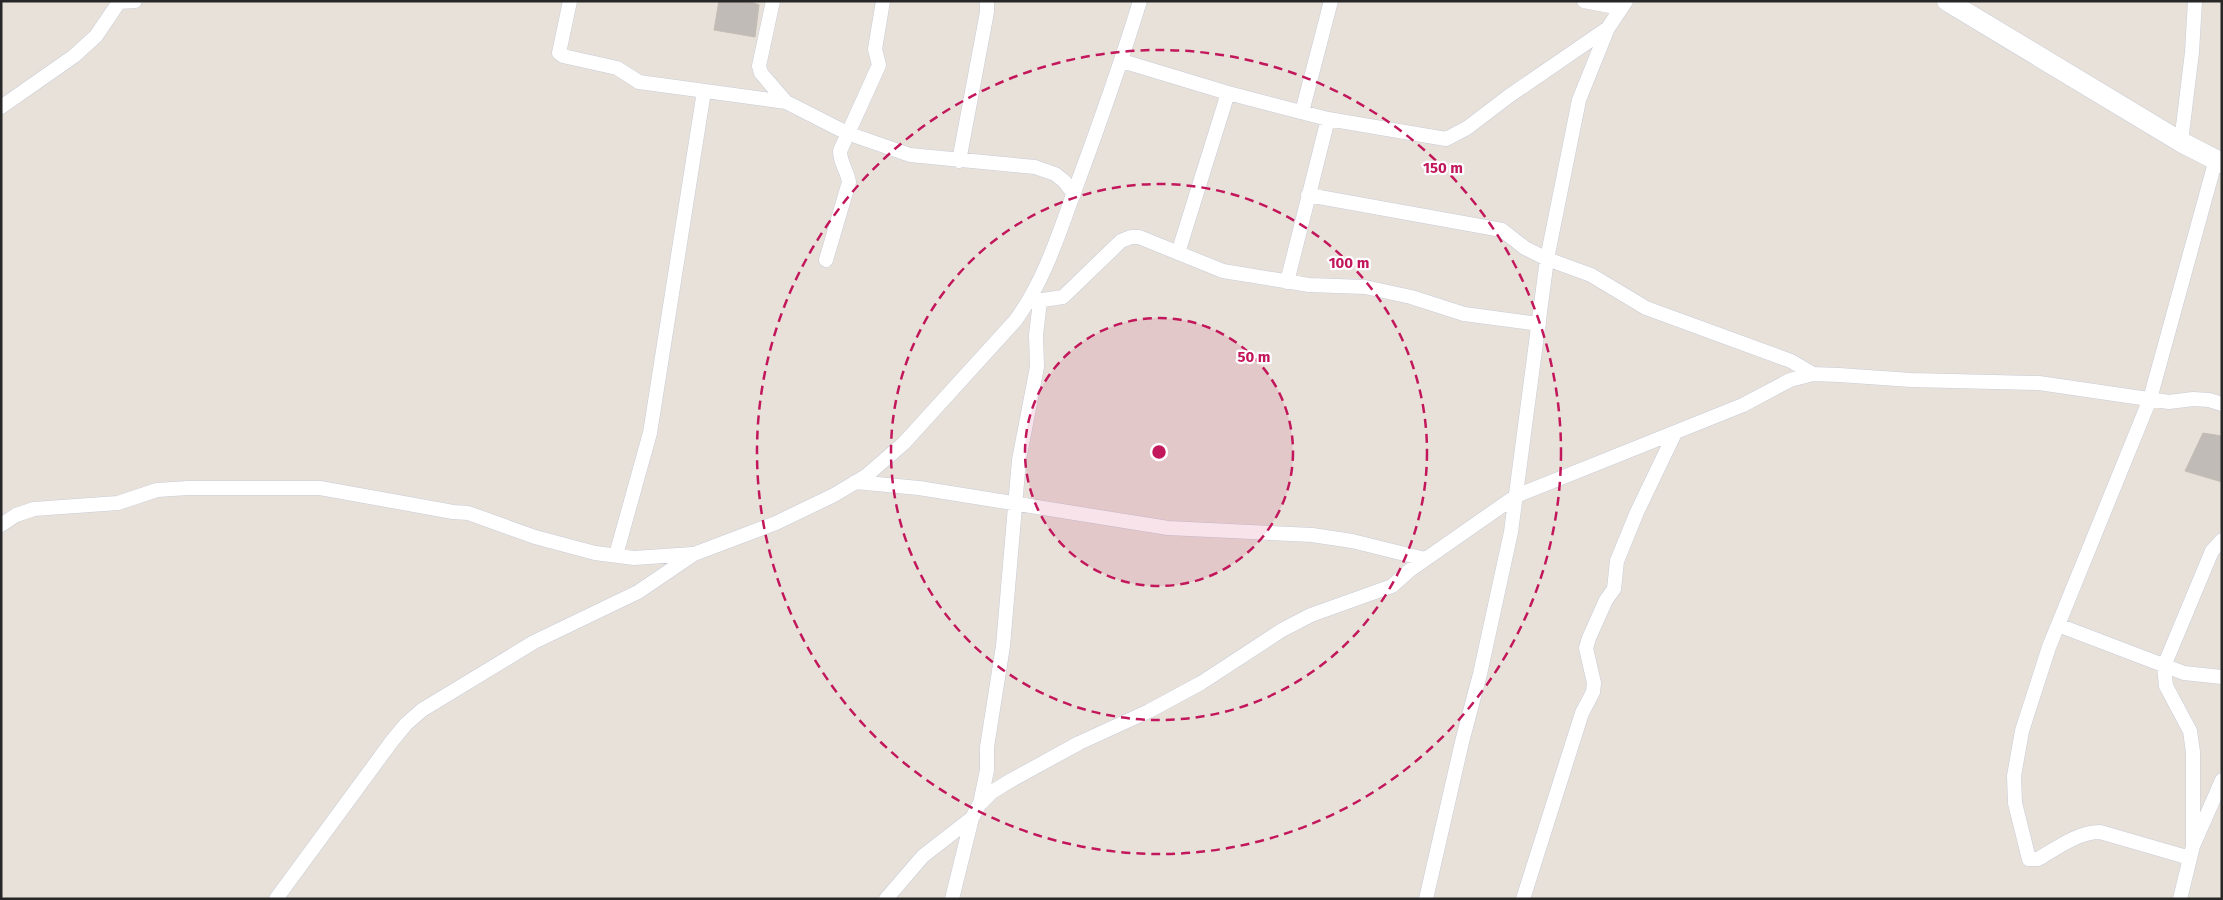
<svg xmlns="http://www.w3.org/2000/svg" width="2223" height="900" viewBox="0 0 2223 900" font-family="'Fira Sans',sans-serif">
<rect width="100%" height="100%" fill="#e8e1da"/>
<path fill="#c0bbb7" stroke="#c3bdb4" d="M719,1H749L759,5L755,37L714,30Z
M2203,433L2222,436V482L2185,471Z"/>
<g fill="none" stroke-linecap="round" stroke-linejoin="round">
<g stroke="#c8ccd7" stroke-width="15">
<path id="street" d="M570,1L559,53L563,56L617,68L639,82L786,102L847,133L910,155L1035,167L1055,174L1064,181L1074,194
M773,1L759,66L761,73L786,102
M1584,1L1621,8
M1122,61L1228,93L1328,119L1446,139L1467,128L1509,96L1608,28
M1,107L74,56L96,36L119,2L135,1
M1302,112L1331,1
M2181,142L2192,52L2195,1
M959,161L987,12V1
M1308,195L1502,230L1525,248L1547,259L1591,275L1646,308L1791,361L1813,374
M1178,253L1228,93
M826,260L849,182C847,170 840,163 840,151L879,65L875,49L883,1
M1287,282L1328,119
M1029,302L1063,297L1121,241L1131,237H1139L1223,271L1309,285L1365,287L1411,297L1464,314L1539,324
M855,482L919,488L1168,528L1312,535L1352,541L1425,559
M1,525L16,515L34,509L118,503L157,490L188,488H320L453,512L468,513L535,537L595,553L634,558L693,554
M616,555L650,433L704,91
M2058,625L2184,673L2222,677
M980,804L987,770V747L1003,646L1019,460L1037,367L1036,335L1040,301
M2193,846V752L2190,731L2166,686L2164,666L2212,551L2222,540
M2190,858L2100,832C2078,832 2057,848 2038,859H2029L2015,803L2014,776L2022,731L2049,647L2150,399L2216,159
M276,899L392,741L406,724L422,710L534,642L638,592L694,554L776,523L834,495L866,476L904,443L1015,321C1043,283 1057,239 1073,195C1097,131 1120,66 1140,1
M886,899L923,856L972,818L979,805L992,792L1008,782L1079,743L1149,711L1201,683L1282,630L1311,615L1392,586L1410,570L1516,496L1743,405L1790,380L1813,374L1839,375L1911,380L2039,383L2169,402L2193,399L2209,400L2222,404
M952,899L972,818
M1426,899L1462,742L1480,674L1511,532L1547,259L1579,100L1608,28L1626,1
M1523,899L1582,713L1593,692L1594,683L1586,648L1589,638L1606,600L1614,589L1617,561L1637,512L1675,433
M2180,899L2193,846L2222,780"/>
</g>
<g stroke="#c8ccd7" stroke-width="21">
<path id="secondary" d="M1947,1L2181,142L2222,163"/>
</g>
<use href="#street" stroke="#fff" stroke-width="14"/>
<use href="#secondary" stroke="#fff" stroke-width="20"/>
</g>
<circle cx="1159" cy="452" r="134" fill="#c2185b" fill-opacity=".12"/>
<g fill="none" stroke="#c2185b" stroke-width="2.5" stroke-dasharray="9 6">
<circle cx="1159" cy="452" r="134"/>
<circle cx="1159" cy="452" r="268"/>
<circle cx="1159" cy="452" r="402"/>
</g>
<circle cx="1159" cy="452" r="8" fill="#c2185b" stroke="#fff" stroke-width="2.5"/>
<g font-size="15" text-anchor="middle" font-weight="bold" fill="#c2185b" stroke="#fff" stroke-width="4.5" stroke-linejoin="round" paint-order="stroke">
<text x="1443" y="173">150 m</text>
<text x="1349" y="268">100 m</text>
<text x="1254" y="362">50 m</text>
</g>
<rect width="2223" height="900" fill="none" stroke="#272727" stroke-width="5"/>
</svg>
